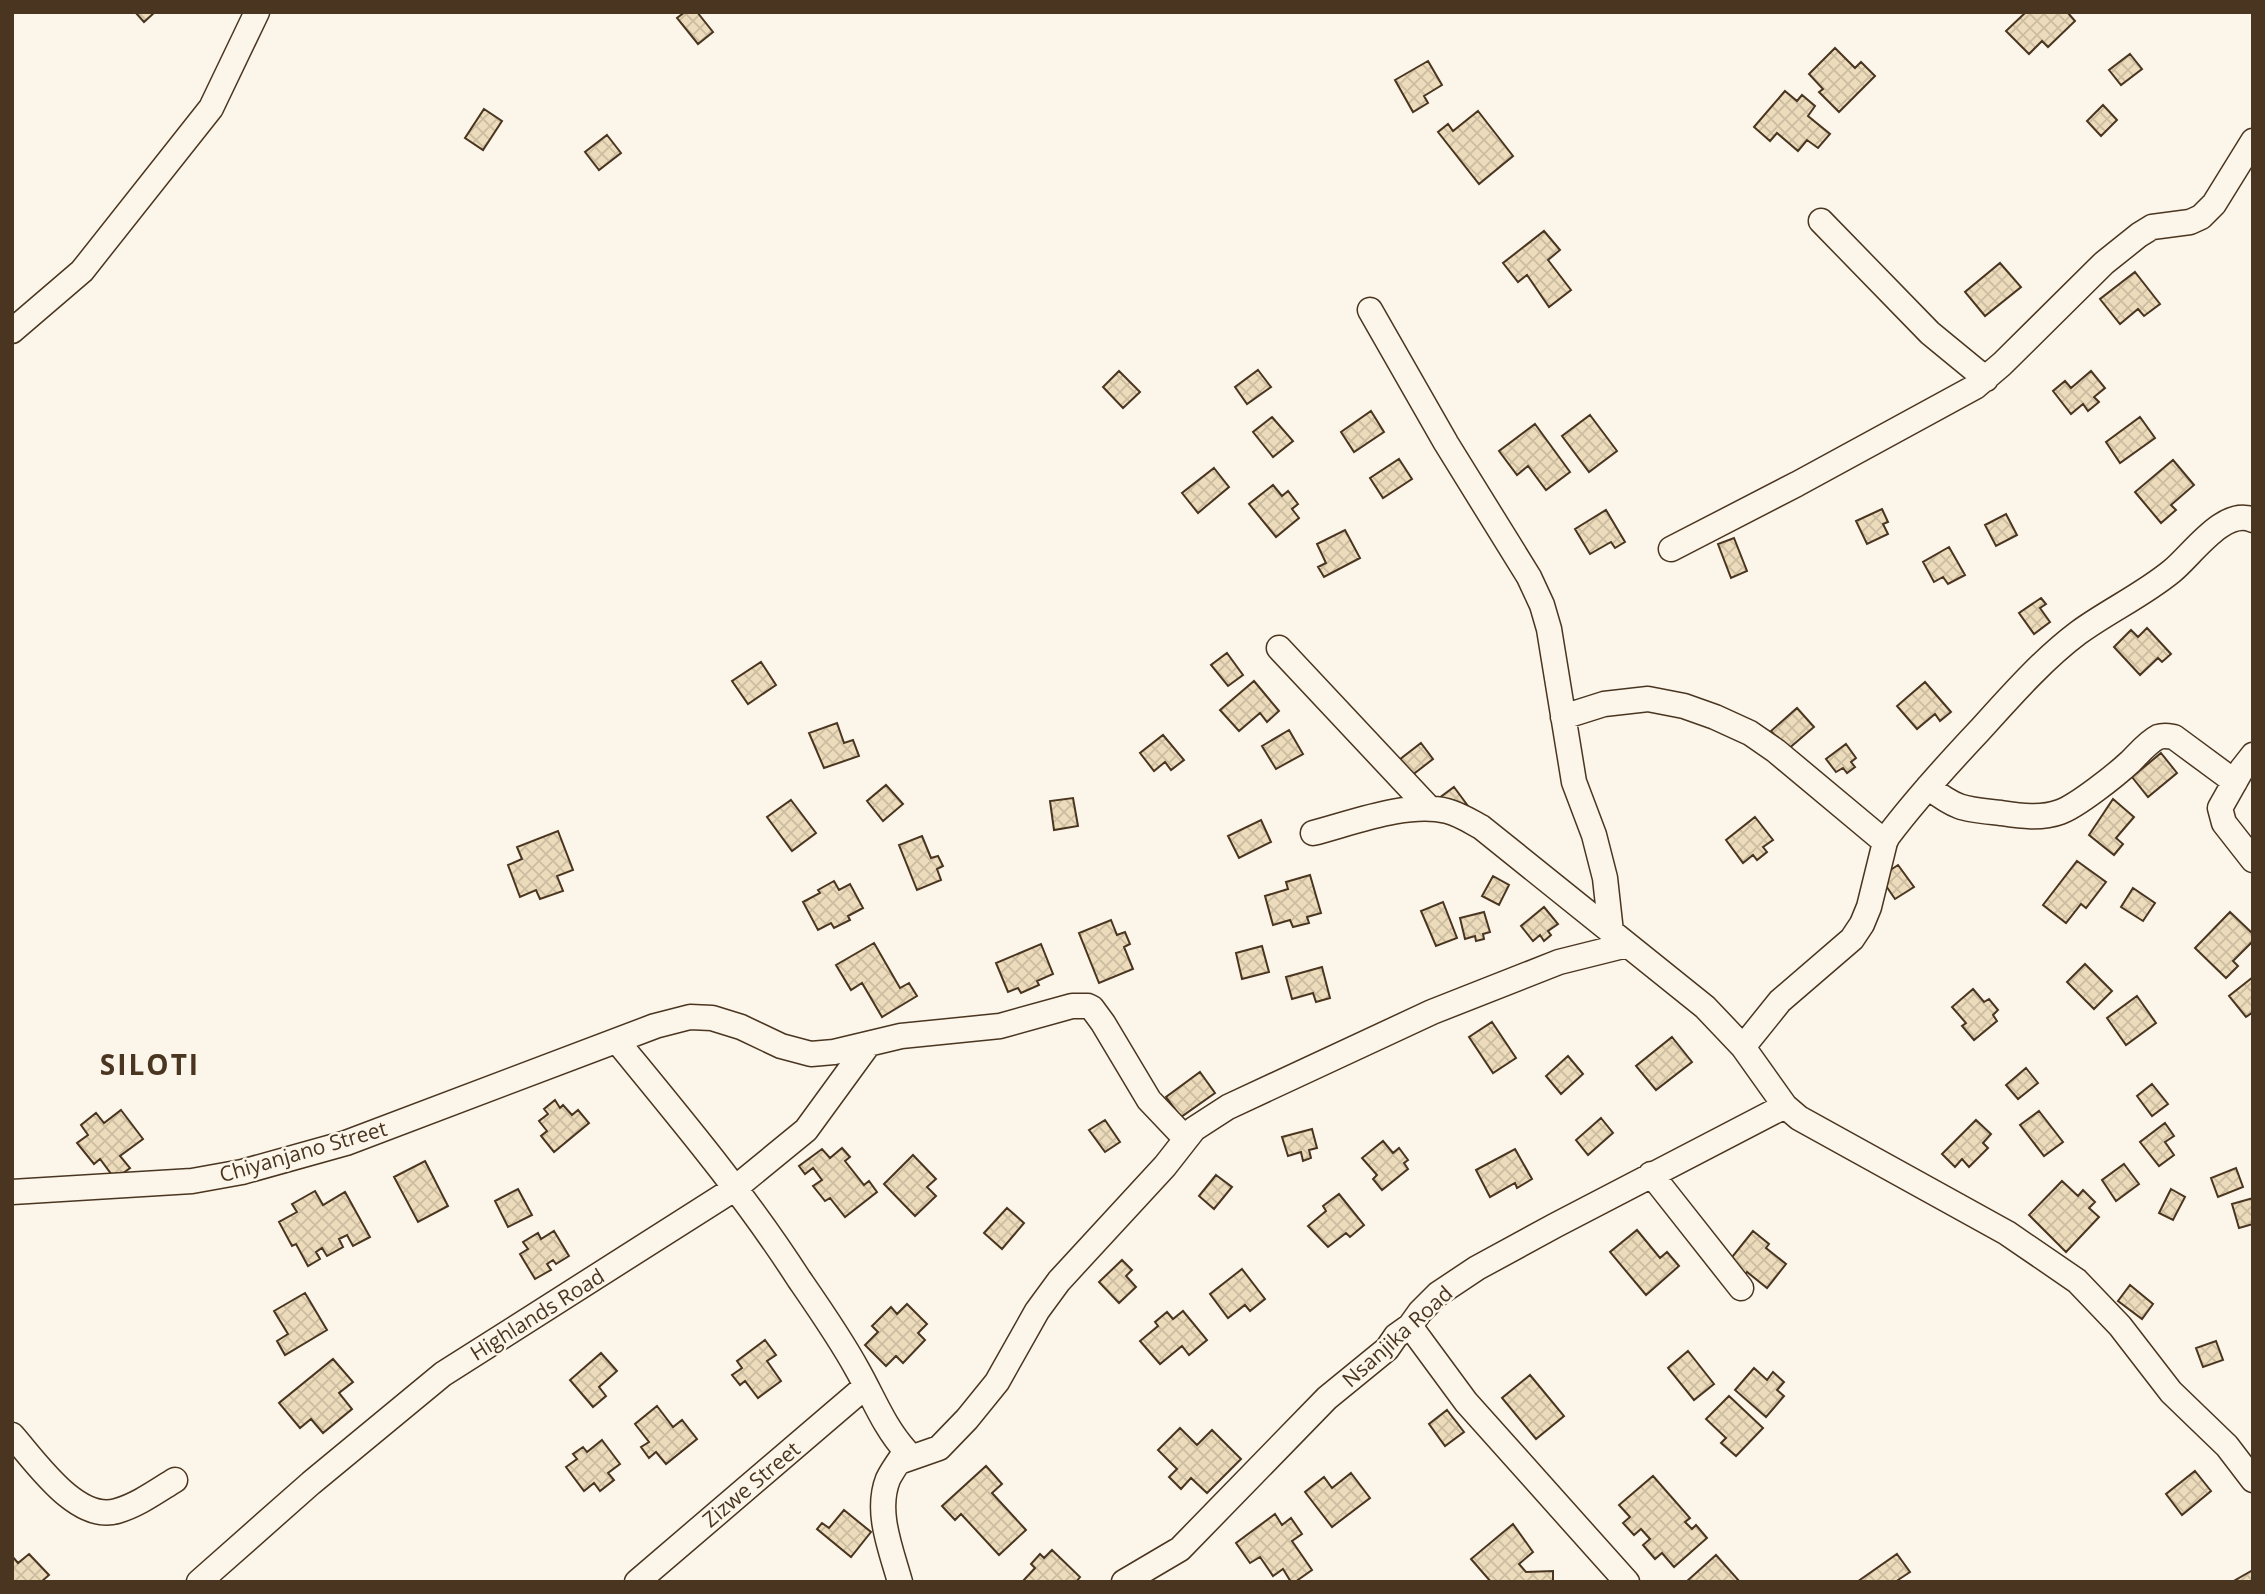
<svg xmlns="http://www.w3.org/2000/svg" width="2265" height="1594" viewBox="0 0 2265 1594" font-family="'Open Sans',sans-serif">
<defs>
<pattern id="building-cross-hatch" width="8" height="8" patternUnits="userSpaceOnUse" patternTransform="scale(1.75)"><rect width="8" height="8" fill="#ecdcbc"/><path d="M0 0l8 8M0 8l8-8" fill="none" stroke="#ccbda1"/></pattern>
</defs>
<rect width="100%" height="100%" fill="#fbf6e9"/>
<path fill="url(#building-cross-hatch)" stroke="#4a3520" stroke-width="2" d="M135,12H155L144,22Z
M685,12H697L713,32L698,44L677,18Z
M2026,12H2070L2068,13L2075,21L2048,47L2042,41L2029,54L2006,31Z
M1835,48L1855,68L1861,62L1875,76L1839,112L1819,92L1823,89L1809,74Z
M2130,54L2142,69L2121,85L2109,70Z
M1428,61L1442,85L1424,96L1428,103L1413,112L1395,80Z
M1785,91L1797,101L1802,95L1815,106L1808,116L1830,134L1818,148L1807,140L1798,151L1777,133L1770,141L1754,127Z
M2103,105L2117,120L2101,136L2087,121Z
M484,109L502,121L483,150L465,138Z
M1478,111L1513,156L1479,184L1438,132L1448,124L1453,131Z
M607,135L621,153L599,170L585,152Z
M1544,231L1560,250L1548,260L1571,290L1549,307L1527,275L1518,282L1503,263Z
M2000,263L2021,287L1985,316L1965,292Z
M2135,272L2160,304L2144,316L2138,309L2120,324L2100,299Z
M1258,370L1271,387L1247,404L1235,387Z
M1119,371L1140,392L1123,408L1103,387Z
M2091,371L2105,388L2094,397L2099,402L2088,411L2083,404L2071,414L2053,391L2065,381L2071,388Z
M1371,411L1384,432L1354,452L1341,432Z
M1590,415L1617,451L1589,472L1562,436Z
M1272,417L1293,441L1273,457L1253,432Z
M2140,417L2155,438L2120,463L2106,442Z
M1535,424L1570,472L1546,490L1528,466L1517,475L1499,451Z
M1399,459L1412,479L1383,498L1370,478Z
M2173,460L2194,485L2171,505L2176,510L2161,523L2135,492Z
M1214,468L1229,487L1198,513L1182,493Z
M1273,485L1282,496L1288,491L1298,504L1292,509L1299,518L1276,537L1249,504Z
M1882,509L1888,522L1883,524L1888,534L1867,544L1856,521Z
M1606,510L1625,542L1615,548L1611,542L1590,554L1575,529Z
M2006,514L2017,535L1996,546L1985,525Z
M1345,530L1360,558L1324,577L1318,567L1326,563L1317,544Z
M1734,538L1747,571L1731,578L1718,544Z
M1949,547L1965,575L1948,584L1943,577L1934,582L1923,562Z
M2041,598L2046,604L2040,608L2050,622L2034,634L2019,613Z
M2147,628L2171,654L2162,662L2158,658L2140,675L2114,647L2131,630L2138,637Z
M1227,653L1243,675L1228,686L1211,665Z
M761,662L776,685L748,704L732,681Z
M1254,681L1279,711L1267,722L1260,713L1239,731L1220,710Z
M1925,682L1951,712L1940,721L1935,714L1917,729L1897,706Z
M1797,708L1814,727L1787,750L1771,731Z
M837,723L844,743L853,740L859,756L824,768L809,733Z
M1289,730L1303,754L1276,769L1262,746Z
M1163,735L1184,760L1171,770L1165,762L1154,771L1140,753Z
M1421,743L1433,759L1411,776L1399,760Z
M1846,744L1856,758L1851,762L1855,767L1847,773L1843,768L1836,772L1826,759Z
M2161,753L2177,773L2148,797L2132,777Z
M886,785L903,804L883,821L867,801Z
M1454,787L1471,810L1435,801Z
M1073,798L1078,826L1054,830L1050,801Z
M2113,799L2134,817L2116,838L2123,844L2114,855L2089,835Z
M791,800L816,833L792,851L767,817Z
M1755,817L1773,840L1763,847L1767,852L1757,860L1753,855L1743,863L1726,840Z
M1261,820L1271,842L1239,858L1228,836Z
M558,831L573,870L557,876L563,891L540,899L536,890L520,897L508,865L522,859L517,847Z
M922,836L931,858L938,856L943,866L937,869L941,880L917,890L899,845Z
M2077,861L2106,882L2086,908L2081,904L2066,923L2043,905Z
M1898,865L1914,887L1895,899L1880,877Z
M1310,875L1321,913L1307,917L1309,923L1293,927L1290,920L1273,925L1265,896L1288,889L1286,882Z
M1493,876L1509,885L1499,905L1482,896Z
M834,881L839,890L850,884L863,908L848,916L850,920L834,928L831,923L818,930L803,902L820,893L818,890Z
M2133,888L2155,903L2143,921L2121,907Z
M1443,902L1457,938L1436,946L1421,911Z
M1544,907L1558,924L1548,931L1551,935L1544,941L1540,935L1533,941L1521,926Z
M1484,912L1490,932L1483,934L1484,939L1476,941L1475,936L1465,939L1460,918Z
M2230,912L2253,934V941L2233,961L2238,966L2226,978L2195,948Z
M1111,920L1117,935L1125,932L1130,944L1124,947L1133,969L1099,983L1079,933Z
M874,943L900,988L909,983L917,996L882,1017L862,983L851,990L836,965Z
M1041,944L1053,974L1037,981L1039,985L1021,993L1018,988L1008,992L996,963Z
M1262,946L1269,972L1242,979L1236,953Z
M2085,964L2112,991L2094,1009L2067,982Z
M1322,967L1330,998L1316,1002L1313,993L1292,999L1286,977Z
M2253,977V1012L2246,1017L2229,996Z
M1973,989L1984,1002L1989,999L1998,1010L1993,1015L1997,1021L1974,1040L1962,1026L1966,1023L1952,1007Z
M2137,996L2156,1023L2126,1045L2107,1018Z
M1492,1022L1516,1058L1493,1073L1469,1037Z
M1672,1037L1692,1062L1656,1090L1636,1066Z
M1568,1056L1583,1074L1561,1094L1546,1076Z
M2026,1068L2038,1083L2018,1099L2006,1085Z
M1200,1072L1215,1093L1181,1117L1166,1097Z
M2152,1084L2168,1104L2152,1116L2137,1096Z
M555,1100L560,1108L563,1105L572,1115L578,1110L589,1123L554,1152L541,1136L547,1131L539,1121L548,1114L544,1109Z
M121,1110L143,1139L120,1156L130,1168L115,1179L100,1159L94,1164L77,1143L88,1135L81,1125L96,1113L104,1123Z
M2039,1111L2063,1142L2044,1156L2020,1125Z
M1601,1118L1613,1133L1588,1155L1576,1140Z
M1105,1120L1120,1142L1105,1152L1089,1130Z
M1976,1120L1991,1134L1983,1143L1988,1148L1969,1167L1962,1159L1955,1167L1942,1154Z
M2165,1123L2174,1136L2165,1142L2174,1155L2159,1166L2140,1142Z
M1312,1129L1317,1148L1309,1150L1311,1158L1303,1161L1301,1152L1288,1156L1282,1137Z
M1383,1141L1393,1153L1399,1148L1408,1160L1404,1163L1408,1169L1382,1190L1373,1179L1377,1175L1362,1158Z
M842,1148L850,1157L845,1161L864,1185L869,1181L877,1192L845,1217L830,1198L825,1201L813,1186L822,1180L813,1168L805,1174L799,1166L822,1149L830,1158Z
M1515,1149L1532,1179L1517,1188L1515,1183L1490,1197L1476,1170Z
M913,1155L936,1179L927,1187L936,1196L915,1216L884,1184Z
M425,1161L448,1206L418,1222L394,1177Z
M2124,1164L2139,1184L2116,1201L2102,1180Z
M2236,1168L2243,1187L2218,1197L2211,1178Z
M1216,1175L1232,1187L1214,1209L1199,1196Z
M2062,1181L2078,1196L2083,1190L2095,1202L2089,1208L2099,1217L2066,1252L2029,1215Z
M518,1189L532,1215L508,1227L495,1201Z
M2171,1189L2185,1197L2173,1220L2159,1213Z
M315,1191L323,1205L345,1192L370,1237L353,1246L347,1235L339,1239L343,1247L327,1256L322,1248L316,1252L320,1259L308,1266L296,1244L292,1246L279,1222L297,1212L292,1204Z
M1339,1194L1364,1225L1350,1237L1346,1233L1328,1247L1308,1226L1326,1211L1323,1206Z
M2253,1198V1224L2239,1228L2232,1204Z
M1007,1208L1024,1223L1002,1249L984,1233Z
M1637,1230L1660,1258L1667,1252L1679,1266L1646,1295L1610,1252Z
M554,1231L569,1256L556,1264L553,1260L547,1264L551,1270L535,1279L520,1254L528,1249L523,1242L538,1233L541,1239Z
M1753,1231L1769,1244L1766,1248L1786,1264L1767,1288L1747,1272L1745,1275L1728,1262Z
M1122,1260L1132,1270L1126,1276L1136,1287L1119,1303L1099,1282Z
M1242,1269L1265,1299L1250,1311L1245,1305L1228,1318L1210,1294Z
M2130,1285L2153,1304L2142,1319L2118,1301Z
M305,1293L327,1330L285,1355L277,1341L288,1334L274,1311Z
M907,1304L927,1324L918,1333L925,1340L903,1363L896,1356L886,1366L865,1345L878,1332L872,1326L891,1307L897,1314Z
M1183,1311L1207,1340L1189,1355L1182,1346L1160,1364L1140,1341L1158,1326L1155,1322L1167,1312L1173,1319Z
M765,1340L776,1355L767,1361L781,1381L758,1398L745,1381L740,1385L732,1375L742,1368L737,1361Z
M2216,1341L2223,1360L2203,1367L2196,1348Z
M1688,1351L1714,1384L1694,1400L1668,1368Z
M601,1353L617,1371L599,1387L606,1396L593,1407L570,1380Z
M333,1359L353,1382L339,1393L352,1409L323,1433L311,1419L300,1428L279,1403Z
M1754,1368L1767,1380L1773,1372L1784,1382L1777,1390L1784,1396L1766,1417L1735,1390Z
M1530,1375L1564,1416L1536,1439L1502,1398Z
M1729,1396L1763,1428L1736,1456L1721,1443L1726,1438L1706,1419Z
M657,1406L673,1427L682,1420L697,1439L666,1464L656,1452L649,1458L641,1447L649,1442L635,1424Z
M1447,1410L1464,1432L1445,1446L1429,1424Z
M1180,1428L1197,1445L1212,1430L1241,1459L1207,1493L1191,1478L1181,1489L1169,1477L1177,1469L1158,1450Z
M602,1440L620,1464L608,1473L614,1480L600,1491L594,1483L584,1491L566,1467L577,1459L573,1454L583,1447L587,1452Z
M986,1466L1002,1484L992,1493L1026,1530L999,1555L961,1514L955,1520L942,1506Z
M2195,1471L2211,1491L2182,1515L2166,1494Z
M1351,1473L1370,1498L1332,1527L1305,1492L1324,1477L1332,1488Z
M1653,1476L1690,1518L1685,1522L1692,1529L1696,1525L1707,1538L1674,1567L1662,1553L1655,1559L1643,1545L1650,1539L1641,1529L1634,1535L1623,1523L1630,1517L1619,1505Z
M844,1510L871,1532L851,1557L817,1529L822,1523L829,1528Z
M1275,1514L1282,1525L1291,1518L1302,1534L1292,1541L1312,1570L1295,1582H1291L1283,1569L1273,1576L1260,1557L1250,1563L1236,1543Z
M1513,1524L1533,1552L1519,1564L1526,1572L1553,1571V1582H1491L1471,1559Z
M1052,1550L1080,1577L1076,1582H1022L1035,1568L1031,1564L1040,1554L1044,1558Z
M29,1554L49,1575L41,1582H12V1556L18,1563Z
M1897,1554L1910,1572L1898,1580L1899,1582H1857Z
M1716,1555L1740,1582H1686Z
M2253,1570V1582H2232Z"/>
<g fill="none" stroke-linecap="round" stroke-linejoin="round">
<g stroke="#4a3520" stroke-width="27">
<path id="minor" d="M1821,221L1930,333L1986,379
M1370,310L1446,443L1529,577L1542,605L1549,629L1574,782L1594,835L1605,878L1611,932
M12,331L82,271L211,108L257,12
M1671,549L1797,484L1975,387L2002,364L2104,263L2139,235L2152,227L2190,222L2201,217L2214,204L2253,141
M1279,648L1429,808
M1563,717L1604,704L1648,699L1684,706L1715,717L1750,733L1776,751L1885,842
M2253,755L2242,769L2220,808L2224,823L2253,860
M1928,787C1958,810 1964,809 2001,813C2021,816 2041,819 2060,812C2077,806 2116,775 2130,762C2138,754 2148,742 2158,737C2164,735 2168,736 2174,737L2235,782
M1313,833C1352,823 1408,801 1447,811C1459,814 1470,821 1481,827L1705,1007L1743,1047L1785,1106L1799,1118L2007,1233L2077,1281L2120,1326L2171,1392L2227,1446L2253,1480
M617,1041C680,1118 745,1195 799,1279C819,1308 840,1338 857,1369C873,1397 884,1427 906,1451C900,1460 893,1469 888,1479C875,1512 891,1549 900,1582
M1743,1047L1780,1001L1852,939L1862,924L1869,907L1885,842L1888,836C1916,799 1947,765 1979,731C2009,698 2042,660 2078,633C2108,611 2143,595 2172,571C2192,555 2224,507 2253,520
M1651,1174L1741,1288
M12,1192L192,1181L242,1172L346,1143L655,1026L690,1017L712,1018L741,1027L781,1046L811,1054L834,1052L901,1036L1000,1026L1072,1006H1088L1092,1008L1103,1023L1149,1100L1186,1139
M1410,1326L1466,1402L1627,1582
M12,1435C36,1462 77,1523 117,1511C138,1505 157,1491 175,1480
M899,1462L939,1448L967,1419L997,1382L1037,1311L1059,1281L1165,1166L1194,1129L1228,1107L1432,1012L1559,962L1627,945
M199,1582L311,1483L443,1374L734,1189L806,1130L868,1045
M637,1582L866,1386
M1124,1582L1180,1549L1327,1398L1387,1349L1396,1336L1410,1326L1420,1312L1438,1294L1477,1268L1556,1225L1785,1106"/>
</g>
<use href="#minor" stroke="#fbf6e9" stroke-width="24"/>
</g>
<g text-anchor="middle" dominant-baseline="central" stroke-width="5" stroke-linejoin="round" paint-order="stroke">
<g font-size="21" fill="#4a3520" stroke="#fbf6e9">
<text transform="translate(303 1151) rotate(-16)">Chiyanjano Street</text>
<text transform="translate(537 1314) rotate(-32)">Highlands Road</text>
<text transform="translate(1397 1336) rotate(-42)">Nsanjika Road</text>
<text transform="translate(751 1484) rotate(-40)">Zizwe Street</text>
</g>
<g font-size="28" font-weight="bold" letter-spacing="2" fill="#4a3520" stroke="#fbf6e9">
<text x="150" y="1064">SILOTI</text>
</g>
</g>
<rect width="2265" height="1594" fill="none" stroke="#4a3520" stroke-width="28"/>
</svg>
